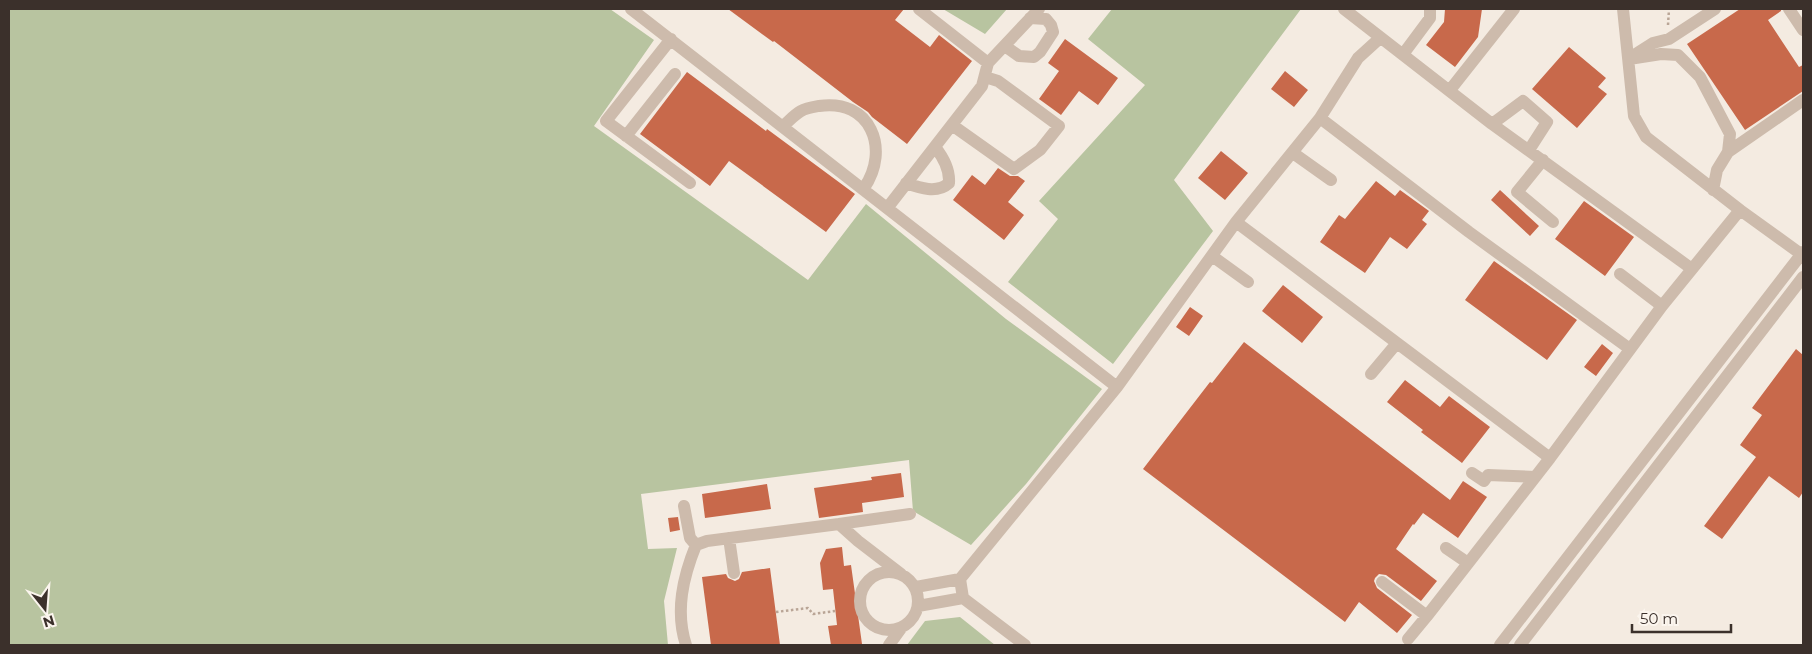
<svg xmlns="http://www.w3.org/2000/svg" width="1812" height="654" viewBox="0 0 1812 654" font-family="Montserrat,sans-serif">
<rect width="100%" height="100%" fill="#f4ebe1"/>
<path fill="#b8c4a0" d="M9,9H610L654,40L594,126L808,280L866,204L1006,319L1102,389L1026,484L971,545L913,511L909,460L641,494L648,549L677,548L664,601L668,645H9Z
M943,9H1007L985,34Z
M1112,9H1301L1174,180L1213,231L1113,364L1008,282L1058,219L1039,201L1145,85L1088,39Z
M960,617L995,645H907L925,621Z"/>
<path fill="#c8694b" d="M728,9H904L895,20L930,47L939,35L972,61L907,144L872,117L868,112L853,102L774,41L773,42Z
M1445,9H1482L1478,37L1455,67L1426,45L1444,22Z
M1740,9H1781V11L1768,20L1799,67L1803,65V91L1745,130L1687,44Z
M1065,39L1118,78L1098,105L1079,91L1061,115L1039,99L1059,71L1048,63Z
M1569,47L1606,78L1598,87L1607,94L1577,128L1532,89Z
M1285,71L1308,90L1294,107L1271,89Z
M687,72L766,131L767,129L855,194L826,232L729,161L710,186L640,134Z
M1221,151L1248,173L1225,200L1198,178Z
M998,168L1010,176H1018L1025,181L1008,202L1024,215L1004,240L953,200L972,175L985,185Z
M1376,181L1395,196L1400,190L1429,211L1422,220L1427,224L1407,249L1390,237L1365,273L1320,242L1339,215L1345,219Z
M1500,190L1539,226L1530,236L1491,200Z
M1584,201L1634,237L1605,276L1555,239Z
M1494,261L1577,320L1547,360L1465,300Z
M1283,285L1323,317L1302,343L1262,311Z
M1190,307L1203,316L1189,336L1176,327Z
M1244,342L1450,500L1463,481L1487,497L1458,538L1423,513L1414,525L1413,524L1396,549L1437,581L1421,601L1386,575L1379,574L1375,578L1374,581L1377,588L1412,615L1397,633L1359,602L1345,622L1143,469L1210,382L1212,383Z
M1602,344L1613,353L1596,376L1584,367Z
M1796,349L1803,355V492L1799,498L1769,476L1722,539L1704,526L1756,457L1740,445L1762,415L1752,408Z
M1405,380L1440,407L1449,396L1490,427L1462,463L1421,432L1423,430L1387,402Z
M901,473L904,497L862,503L863,512L819,518L814,488L872,480L871,477Z
M767,484L771,509L705,518L702,494Z
M678,517L680,530L670,532L668,518Z
M842,547L844,566L851,565L862,644L831,645L828,626L837,625L833,589L823,590L820,563L826,549Z
M770,568L780,645H711L702,577L726,574L728,578L735,581L739,579L742,572Z"/>
<g fill="none" stroke-linecap="round" stroke-linejoin="round">
<path stroke="#b9a596" stroke-width="2.5" stroke-dasharray="2.5 2.5" stroke-linecap="butt" d="M1668,25L1669,9
M776,612L808,608L813,614L835,611"/>
<path stroke="#cdbbac" stroke-width="12" d="M631,9L1117,387
M919,9L988,63
M1344,9L1492,124L1692,269
M1623,9L1634,116L1646,137L1740,210L1801,254L1803,258
M1789,9L1803,30
M671,39L606,121L690,183
M1005,46L1019,56L1034,57L1040,52L1053,32L1051,25L1046,19L1030,18
M1404,53L1430,18V9
M1631,57L1653,43L1669,39L1715,9
M1629,59L1661,54L1678,55L1700,77L1730,134L1728,152L1717,170L1713,190
M1450,90L1514,9
M1320,118L1469,232L1630,349
M1492,124L1523,101L1547,122L1529,150
M952,125L1014,169L1040,150L1059,126L998,81L985,77
M783,126C789,121 794,115 801,111C806,108 813,107 819,106C870,98 891,149 864,188
M626,136L675,74
M1728,152L1803,100
M1293,153L1331,180
M1543,160L1517,192L1553,222
M906,183C920,188 937,194 949,183C950,169 943,157 935,147
M888,207L982,86L988,63L1039,9
M1236,222L1550,458
M1212,256L1248,282
M1620,274L1662,306
M1371,374L1397,343
M1472,473L1484,481L1488,475L1535,477
M684,506L690,538L696,545
M839,524L910,514
M729,538L734,573
M1446,548L1468,563
M860 601a29 29 0 1 1 58 0a29 29 0 1 1-58 0Z
M1382,582L1427,616L1550,458L1662,306L1740,210
M916,587L960,579
M918,606L963,598
M1408,639L1427,616
M686,645C675,611 683,577 696,545L707,541L839,524L858,541L901,574
M889,645L902,627
M1025,645L963,598L960,579L1117,387L1236,222L1320,118L1358,58L1380,38
M1500,645L1803,252
M1520,645L1803,277"/>
</g>
<rect width="1812" height="654" fill="none" stroke="#3b302b" stroke-width="20"/>
<g transform="translate(45 609) rotate(163)" stroke="#fbf5ee" stroke-width="4" paint-order="stroke">
<path d="M0-4L9 19L0 12L-9 19Z" fill="#3b302b"/>
<text y="-8" font-size="14" font-weight="bold" text-anchor="middle" fill="#3b302b">N</text>
</g>
<path d="M1632 624v8h99v-8" fill="none" stroke="#3b302b" stroke-width="2.5"/>
<text x="1640" y="624" font-size="15" fill="#3b302b" stroke="#fbf5ee" stroke-width="4" paint-order="stroke">50 m</text>
</svg>
